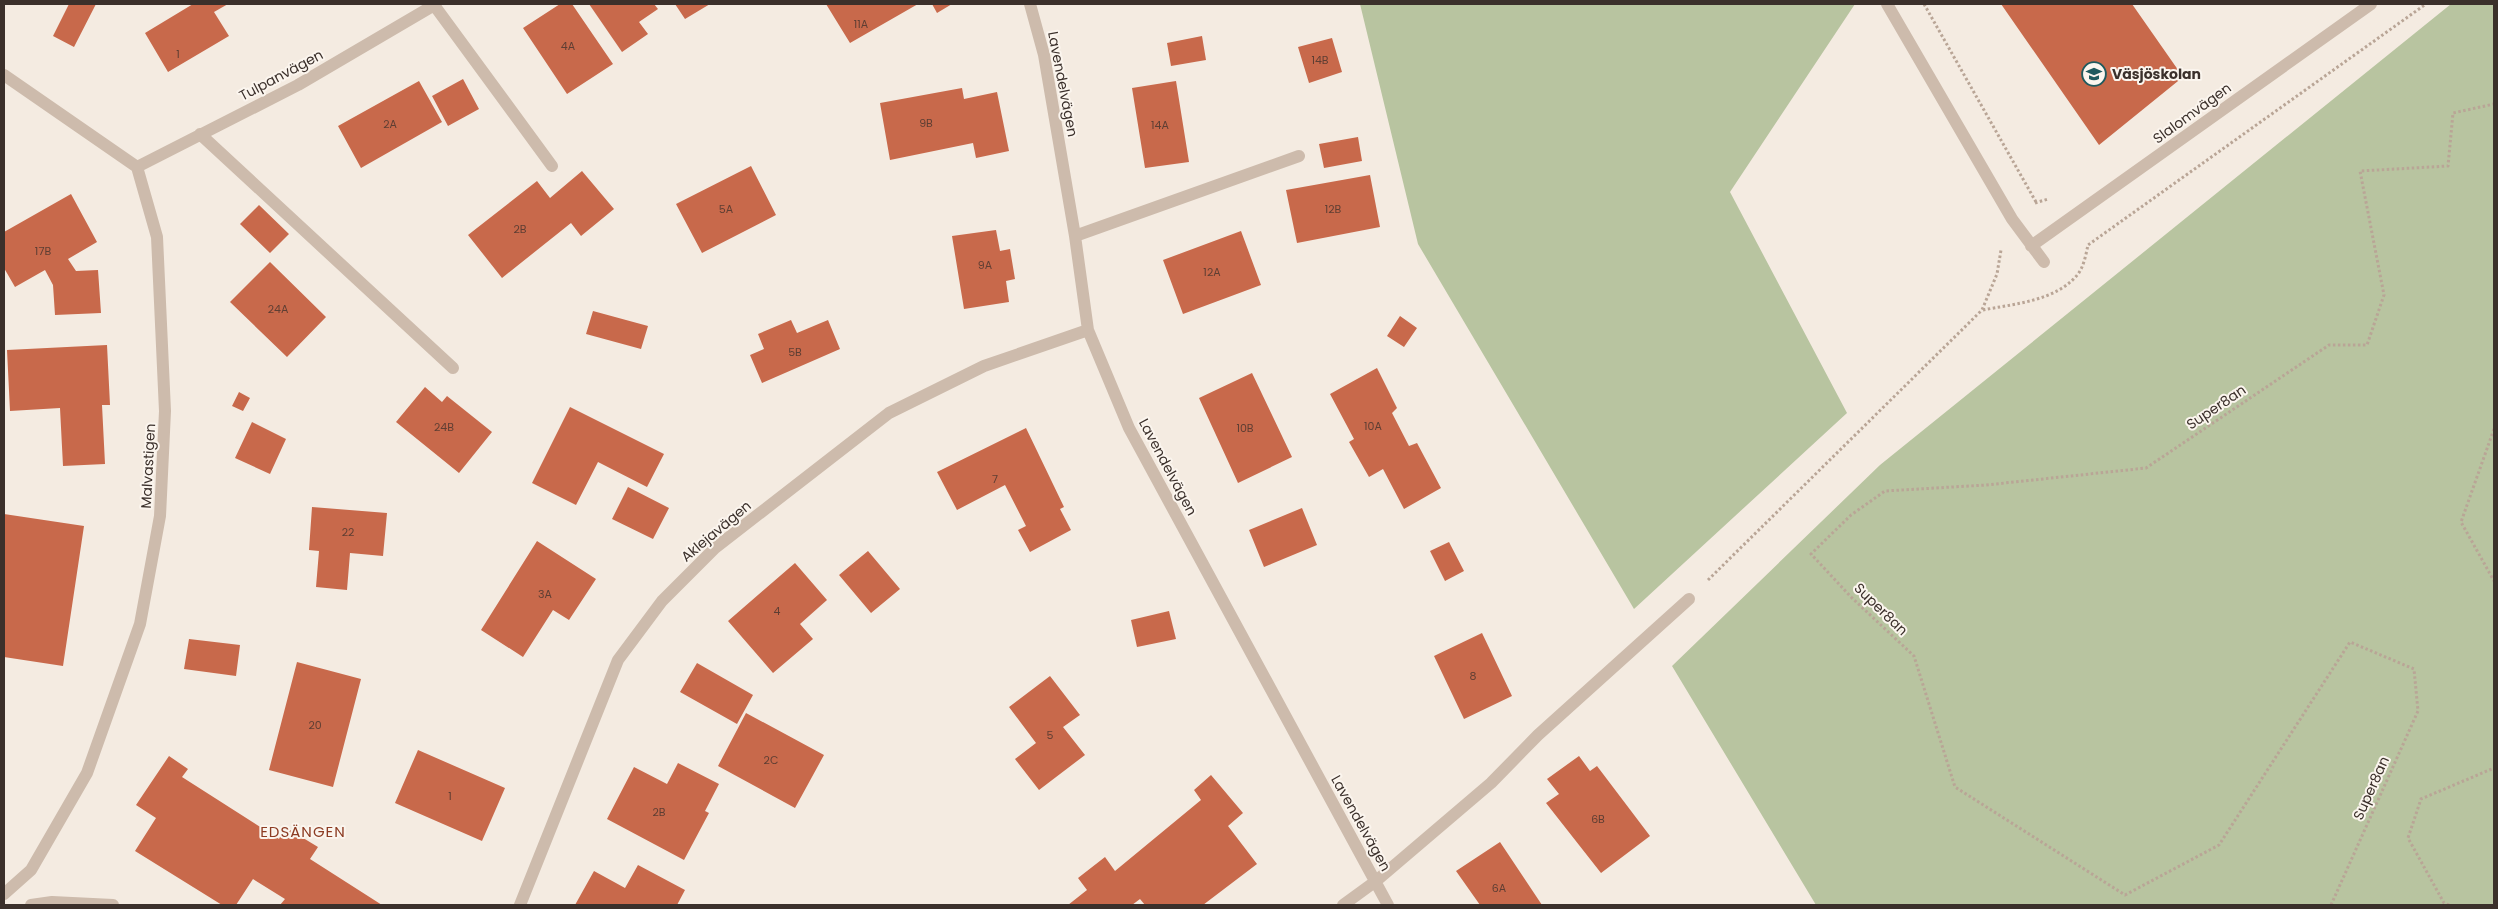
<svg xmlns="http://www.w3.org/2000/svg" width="2498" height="909" viewBox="0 0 2498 909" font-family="Poppins,sans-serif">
<rect width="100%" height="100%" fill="#f4ebe1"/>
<path fill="#b8c4a0" d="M1360,4H1855L1730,192L1847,413L1634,609L1418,244Z
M2451,4H2494V905H1816L1672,666L1880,465Z"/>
<path fill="#c8694b" d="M69,4H96L74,47L53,36Z
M193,4H228L214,12L229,36L168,72L145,33Z
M560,4H572L613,64L567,94L523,28Z
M589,4H654L658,9L639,22L648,34L622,52Z
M675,4H710L685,19Z
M826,4H918L850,43Z
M932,4H952L937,13Z
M2001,4H2132L2183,77L2099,145Z
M1202,36L1206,60L1171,66L1167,43Z
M1332,38L1342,72L1309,83L1298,47Z
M463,79L479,109L448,126L432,96Z
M419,81L442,122L361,168L338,126Z
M1176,81L1189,162L1145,168L1132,88Z
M962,88L964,99L997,92L1009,151L976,158L973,143L890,160L880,103Z
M1358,137L1362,161L1324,168L1319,144Z
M751,166L776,215L702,253L676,204Z
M582,171L614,209L581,236L571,223L502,278L468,235L537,181L550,198Z
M1370,175L1380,227L1297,243L1286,190Z
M71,194L97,242L68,259L76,271L98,270L101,313L55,315L53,285L45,270L15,287L4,268V232Z
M259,205L289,234L270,253L240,224Z
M996,230L1000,251L1010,249L1015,279L1006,281L1009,302L964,309L952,236Z
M1241,231L1261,285L1183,314L1163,260Z
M270,262L326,317L287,357L230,302Z
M593,311L648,326L641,349L586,334Z
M1400,316L1417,328L1404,347L1387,336Z
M791,320L797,333L828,320L840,349L762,383L750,355L764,349L758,334Z
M107,345L110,405H102L105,464L63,466L60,408L10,411L7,350Z
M1377,368L1397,408L1392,413L1409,446L1417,443L1441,488L1404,509L1383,469L1369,477L1349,442L1354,439L1330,394Z
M1252,373L1292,457L1238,483L1199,398Z
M425,387L442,402L447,396L492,432L459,473L396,422Z
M239,392L250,398L243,411L232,406Z
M570,407L664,454L647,487L598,462L576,505L532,483Z
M252,422L286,439L270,474L235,458Z
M1026,428L1064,507L1060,509L1071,530L1030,552L1018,530L1026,526L1005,485L957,510L937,472Z
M628,487L669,508L653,539L612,519Z
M312,507L387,513L383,556L350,553L347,590L316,587L319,551L309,550Z
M1302,508L1317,545L1264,567L1249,530Z
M4,514L84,526L63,666L4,657Z
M537,541L596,579L569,620L553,610L523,657L481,630Z
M1449,542L1464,571L1445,581L1430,551Z
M868,551L900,589L871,613L839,575Z
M795,563L827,600L800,624L813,639L773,673L728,621Z
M1169,611L1176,639L1137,647L1131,620Z
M1482,633L1512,696L1464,719L1434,656Z
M189,639L240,645L236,676L184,669Z
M297,662L361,679L333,787L269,770Z
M697,663L753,695L737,724L680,692Z
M1050,676L1080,715L1063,727L1085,755L1039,790L1015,759L1036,743L1009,707Z
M746,713L824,755L795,808L718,766Z
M418,750L505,788L482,841L395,803Z
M169,756L188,769L182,777L279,839L285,827L318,847L310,859L382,905H280L285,899L253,879L236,905H222L135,851L156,818L136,805Z
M1579,756L1590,771L1597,766L1650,836L1601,873L1546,803L1559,794L1547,779Z
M678,763L719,784L705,811L709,813L684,860L607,819L634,767L667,784Z
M1211,775L1243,813L1228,826L1257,864L1203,905H1145L1140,899L1132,905H1068L1087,890L1078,878L1105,857L1115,871L1201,800L1194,790Z
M1500,842L1542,905H1480L1456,871Z
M638,865L685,890L677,905H575L594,871L625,888Z"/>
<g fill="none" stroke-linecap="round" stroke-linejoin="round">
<path stroke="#b9a596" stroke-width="3" stroke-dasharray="2.5 2.5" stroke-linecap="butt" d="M1924,4L2036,202
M2035,203L2048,199
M1983,310C2013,304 2057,301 2078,274C2084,266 2086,254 2088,245L2426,4
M2494,429L2461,522L2494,581
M1708,580L1982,310L1997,274L2001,250
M2331,905L2418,711L2414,669L2350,642L2219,845L2125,895L1955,787L1914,656L1851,597L1811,554L1851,515L1885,491L1986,485L2146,468L2329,345H2367L2384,295L2360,171L2448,166L2453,113L2494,104
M2449,905L2444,903L2408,838L2421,799L2494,768"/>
<path stroke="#cdbbac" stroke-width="12" d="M1030,4L1044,55L1075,236L1088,330L1129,428L1388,905
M1887,4L2012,219L2044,262
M434,5L552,166
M4,75L137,167L157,237L165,411L160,516L140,624L87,773L31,870L4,894
M200,134L453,368
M137,167L298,85L436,4
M1075,236L1299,156
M2031,246L2371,4
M31,905L52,902L113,905
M520,905L618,660L662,601L715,548L889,413L984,366L1088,330
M1343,905L1376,881L1491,783L1538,735L1689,599"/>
</g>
<defs>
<g id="school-ring" transform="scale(1.25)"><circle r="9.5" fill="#fbf5ee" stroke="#1f5a5e" stroke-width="1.5"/><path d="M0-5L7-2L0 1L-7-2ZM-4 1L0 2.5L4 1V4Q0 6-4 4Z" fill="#1f5a5e"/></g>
</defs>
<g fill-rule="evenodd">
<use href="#school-ring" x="2094" y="74"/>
</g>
<g text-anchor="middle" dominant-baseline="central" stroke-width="4" stroke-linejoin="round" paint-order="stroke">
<g font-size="11" fill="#5e3e33">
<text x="861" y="24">11A</text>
<text x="568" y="46">4A</text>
<text x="178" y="54">1</text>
<text x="1320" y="60">14B</text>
<text x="926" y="123">9B</text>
<text x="390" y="124">2A</text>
<text x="1160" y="125">14A</text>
<text x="726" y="209">5A</text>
<text x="1333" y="209">12B</text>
<text x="520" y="229">2B</text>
<text x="43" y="251">17B</text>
<text x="985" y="265">9A</text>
<text x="1212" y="272">12A</text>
<text x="278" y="309">24A</text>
<text x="795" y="352">5B</text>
<text x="1373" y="426">10A</text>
<text x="444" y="427">24B</text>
<text x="1245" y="428">10B</text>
<text x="995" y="479">7</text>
<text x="348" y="532">22</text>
<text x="545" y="594">3A</text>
<text x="777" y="611">4</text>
<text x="1473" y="676">8</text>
<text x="315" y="725">20</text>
<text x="1050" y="735">5</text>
<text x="771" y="760">2C</text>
<text x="450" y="796">1</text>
<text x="659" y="812">2B</text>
<text x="1598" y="819">6B</text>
<text x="1499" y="888">6A</text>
</g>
<g font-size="14" font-weight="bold" fill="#3b302b" stroke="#fbf5ee" text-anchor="start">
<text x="2112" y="74">Väsjöskolan</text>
</g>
<g font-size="14" fill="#3b302b" stroke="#fbf5ee">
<text transform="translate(281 75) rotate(-28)">Tulpanvägen</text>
<text transform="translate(1063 84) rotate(79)">Lavendelvägen</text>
<text transform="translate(2192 113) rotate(-36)">Slalomvägen</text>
<text transform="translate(2216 407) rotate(-34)">Super8an</text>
<text transform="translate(148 466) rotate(-87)">Malvastigen</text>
<text transform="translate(1168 467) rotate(62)">Lavendelvägen</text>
<text transform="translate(716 531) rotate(-40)">Aklejavägen</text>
<text transform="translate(1881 609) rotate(44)">Super8an</text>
<text transform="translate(2371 788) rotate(-66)">Super8an</text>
<text transform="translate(1361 823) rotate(61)">Lavendelvägen</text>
</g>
<g font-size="15" letter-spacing="1" fill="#8c3b22" stroke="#fbf5ee">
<text x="303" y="831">EDSÄNGEN</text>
</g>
</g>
<rect width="2498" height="909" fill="none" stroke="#3b302b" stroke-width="10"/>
</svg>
